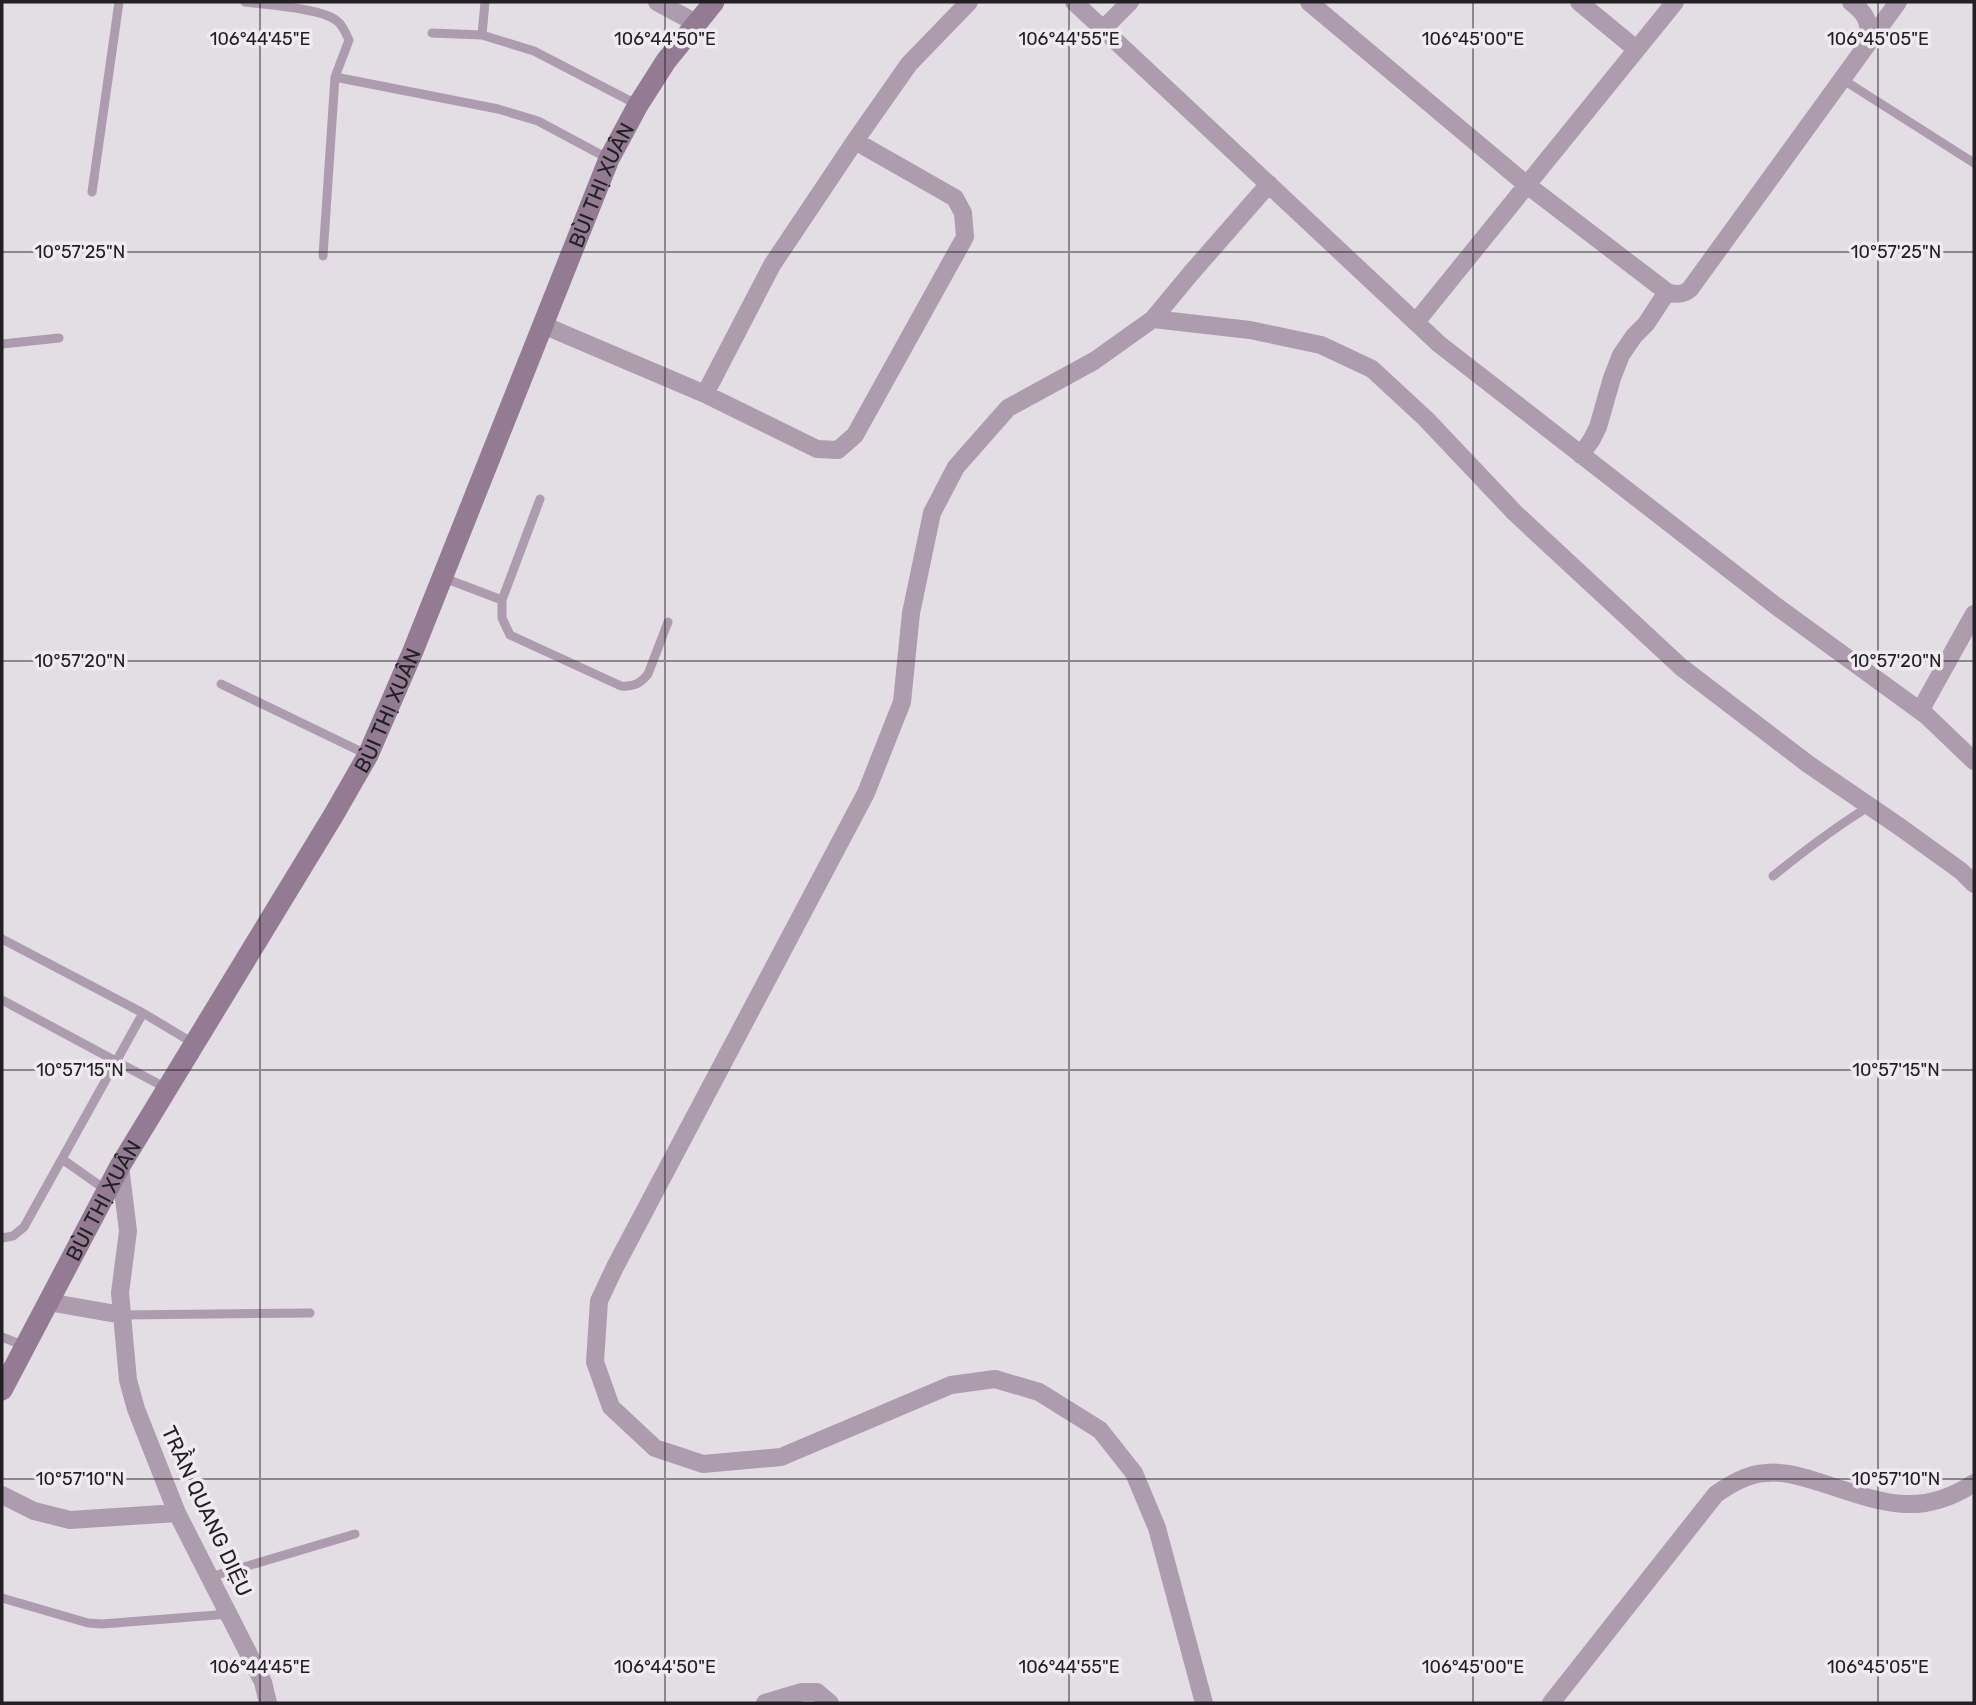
<svg xmlns="http://www.w3.org/2000/svg" width="1976" height="1705" viewBox="0 0 1976 1705" font-family="Rubik,sans-serif">
<rect width="100%" height="100%" fill="#e3dde4"/>
<g fill="none" stroke-linecap="round" stroke-linejoin="round">
<path stroke="#ac9cad" stroke-width="9" d="M245,2C267,5 321,8 337,21C343,25 346,34 349,40L335,77L323,256
M432,33L482,35L534,51L638,105
M482,35L485,2
M335,77L498,109L538,121L609,159
M1842,79L1974,163
M92,192L119,2
M2,344L59,338
M444,578L502,600V618L510,635L621,686C633,687 640,684 648,674L668,622
M502,600L540,499
M221,684L368,755
M1773,876C1804,851 1835,827 1870,806
M2,939L143,1013L193,1043
M2,1000L166,1088
M62,1159L106,1190
M2,1238L13,1236L24,1227L143,1013
M122,1315L310,1313
M2,1337L25,1346
M210,1577L355,1534
M2,1598L88,1623L102,1624L229,1614"/>
<path stroke="#ac9cad" stroke-width="18" d="M657,2L696,23
M1074,2L1439,344L1776,606L1927,716L1974,761
M1309,2L1527,185L1667,292C1676,295 1683,295 1690,289L1869,42C1869,22 1868,15 1851,2
M1579,2L1636,49
M1103,29L1130,2
M1869,42L1898,2
M1153,319L1250,330L1321,345L1372,369L1426,419L1515,513L1681,667L1808,764L1900,827L1961,871L1974,884
M1416,322L1675,2
M543,325L705,394L817,449L838,450L855,435L965,237L963,213L955,198L855,141
M705,394L772,265L855,141L909,64L969,2
M1581,455L1592,439L1598,427L1612,378L1621,355L1634,336L1646,324L1667,292
M1920,711L1974,614
M120,1166L128,1231L120,1293L128,1380L136,1409L177,1513L263,1682L268,1703
M48,1302L122,1315
M2,1495L34,1511L70,1520L177,1513
M765,1703L802,1692H817L830,1703
M1204,1703L1157,1528L1134,1473L1100,1430L1039,1392L995,1379L951,1385L781,1457L703,1464L655,1448L611,1407L595,1362L599,1301L615,1267L866,793L902,702L911,613L932,513L956,467L1008,408L1094,361L1153,319L1192,272L1269,184
M1551,1703L1716,1494C1731,1484 1747,1474 1766,1473C1784,1471 1802,1477 1819,1482C1878,1501 1918,1520 1974,1483"/>
<path stroke="#937b94" stroke-width="21" id="s1" d="M2,1390L120,1166L333,816L368,755L413,651L609,159L638,105L666,61L714,2"/>
</g>
<path fill="none" stroke="#222022" stroke-width="2" stroke-opacity="0.45" d="M260,2V1703M665,2V1703M1069,2V1703M1473,2V1703M1878,2V1703M2,252H1974M2,661H1974M2,1070H1974M2,1479H1974"/>
<g text-anchor="middle" dominant-baseline="central" stroke-width="7" stroke-linejoin="round" paint-order="stroke">
<g font-size="21" fill="#222022" stroke="#f0eaf1">
<text stroke="none"><textPath href="#s1" startOffset="1349">BÙI THỊ XUÂN</textPath></text>
<text stroke="none"><textPath href="#s1" startOffset="782">BÙI THỊ XUÂN</textPath></text>
<text stroke="none"><textPath href="#s1" startOffset="215">BÙI THỊ XUÂN</textPath></text>
<text transform="translate(207 1511) rotate(65)">TRẦN QUANG DIỆU</text>
</g>
</g>
<g font-size="18" text-anchor="middle" fill="#222022" stroke="#f0eaf1" stroke-width="7" stroke-linejoin="round" paint-order="stroke">
<text x="260" y="45">106°44'45"E</text>
<text x="665" y="45">106°44'50"E</text>
<text x="1069" y="45">106°44'55"E</text>
<text x="1473" y="45">106°45'00"E</text>
<text x="1878" y="45">106°45'05"E</text>
<text x="80" y="258">10°57'25"N</text>
<text x="1896" y="258">10°57'25"N</text>
<text x="80" y="667">10°57'20"N</text>
<text x="1896" y="667">10°57'20"N</text>
<text x="80" y="1076">10°57'15"N</text>
<text x="1896" y="1076">10°57'15"N</text>
<text x="80" y="1485">10°57'10"N</text>
<text x="1896" y="1485">10°57'10"N</text>
<text x="260" y="1673">106°44'45"E</text>
<text x="665" y="1673">106°44'50"E</text>
<text x="1069" y="1673">106°44'55"E</text>
<text x="1473" y="1673">106°45'00"E</text>
<text x="1878" y="1673">106°45'05"E</text>
</g>
<rect width="1976" height="1705" fill="none" stroke="#222022" stroke-width="7"/>
</svg>
